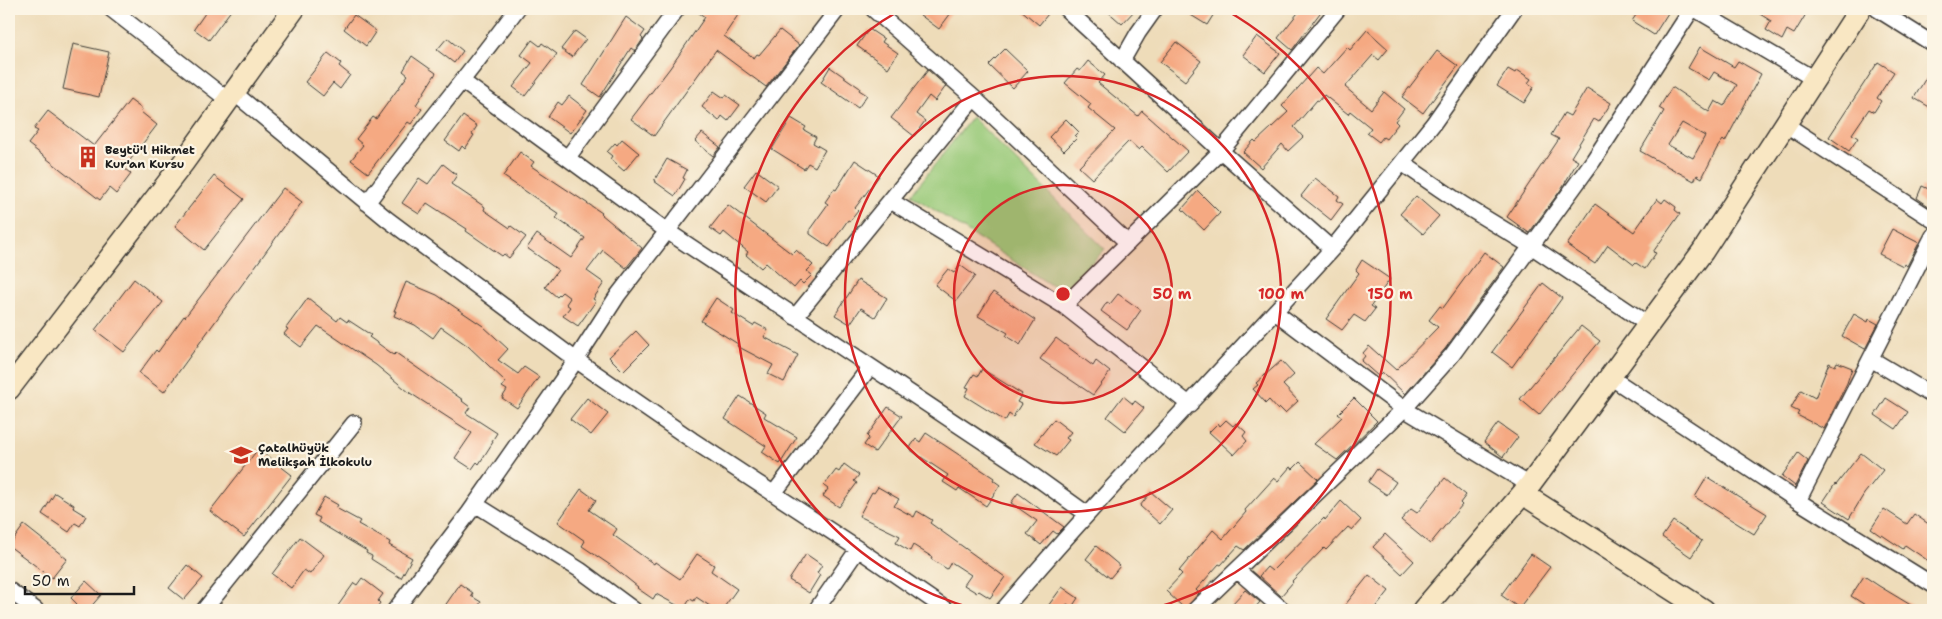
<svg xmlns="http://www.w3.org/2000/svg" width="1942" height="619" viewBox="0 0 1942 619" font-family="'Shantell Sans',sans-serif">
<rect width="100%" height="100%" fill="#fcf5e5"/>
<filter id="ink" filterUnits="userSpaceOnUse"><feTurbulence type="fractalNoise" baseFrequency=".02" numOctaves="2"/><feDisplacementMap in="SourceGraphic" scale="10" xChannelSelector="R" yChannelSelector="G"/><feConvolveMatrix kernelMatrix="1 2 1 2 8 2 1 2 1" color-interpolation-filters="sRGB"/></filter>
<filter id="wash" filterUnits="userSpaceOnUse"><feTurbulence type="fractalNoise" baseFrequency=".0096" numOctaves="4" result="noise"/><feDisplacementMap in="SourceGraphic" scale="20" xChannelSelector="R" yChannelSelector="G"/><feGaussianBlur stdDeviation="1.12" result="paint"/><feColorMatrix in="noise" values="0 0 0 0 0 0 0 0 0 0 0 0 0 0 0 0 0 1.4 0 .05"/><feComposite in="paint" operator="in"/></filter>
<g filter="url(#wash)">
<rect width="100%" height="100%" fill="#eedcb9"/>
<path fill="#98c978" stroke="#5a724a" d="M972,117L1105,249L1063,293L911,195Z"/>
<g id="blocks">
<path fill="#f5a982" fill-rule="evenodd" d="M208,9H232L209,40L194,29Z
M693,9H742L724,36L754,58L757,54L759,55L780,30L799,45L766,87L716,50L654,136L631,119L670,68L705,17Z
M912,9H954L939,29Z
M1020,9H1052L1039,25Z
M1105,9H1136L1122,24Z
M1181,9H1217L1207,25Z
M1301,9H1323L1292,50L1278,38Z
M1640,9H1661L1668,13L1654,35L1632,21Z
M1752,9H1809L1794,34L1787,30L1782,40L1766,30L1771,21Z
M354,15L376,31L366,46L344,29Z
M626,17L645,31L641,37L643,39L635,51L631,48L600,97L583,85Z
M869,29L884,39L882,42L898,53L888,68L857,46Z
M1367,30L1388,49L1379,60L1373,55L1345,87L1371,109L1384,92L1404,109L1395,121L1398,124L1386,139L1383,137L1379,142L1367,133L1371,128L1350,111L1348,114L1324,95L1319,101L1317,100L1294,127L1303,137L1288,151L1282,144L1261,168L1243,152L1254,140L1256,142L1288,112L1282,106L1316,68L1323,74L1347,47L1350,50Z
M575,31L586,39L572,57L561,49Z
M1257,36L1280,53L1265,72L1243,55Z
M447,38L463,51L454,63L437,50Z
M532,40L540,46L542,43L557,54L525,96L513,87L532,63L521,55Z
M1176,42L1201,61L1185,81L1160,62Z
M73,44L109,52L99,97L63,89Z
M1700,47L1734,67L1738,61L1761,74L1725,142L1723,140L1717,148L1702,178L1697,175L1694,181L1640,151L1664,111L1659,108L1672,87L1709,112L1715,101L1724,106L1737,85L1714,72L1709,80L1688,68ZM1682,123L1705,136L1693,158L1668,145Z
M1005,49L1028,71L1013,88L989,65Z
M1437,51L1458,66L1423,113L1402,97Z
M328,53L341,63L339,66L350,75L340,89L333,83L323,96L305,82Z
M412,56L436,73L416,105L422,109L411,124L408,122L368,173L351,160L363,145L356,139L373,117L376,119L408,75L403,71Z
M1088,61L1105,75L1098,83L1138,116L1142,111L1188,151L1168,172L1142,147L1139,150L1129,141L1092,179L1079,167L1115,130L1088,108L1091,104L1065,83L1077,69L1080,71Z
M1878,62L1894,72L1877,98L1881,101L1874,112L1869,109L1852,134L1858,138L1849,151L1829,137Z
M1933,66V109L1914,98Z
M830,67L860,88L859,90L867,95L858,108L821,82Z
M1508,69L1515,73L1517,70L1531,79L1528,83L1534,87L1524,103L1497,86Z
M928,70L946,86L935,101L929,96L916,114L925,121L914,136L891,118Z
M1587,88L1611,103L1599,122L1594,119L1571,157L1578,161L1560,191L1529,233L1507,217L1559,139L1551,135L1564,113L1570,116Z
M714,91L724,98L726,95L740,105L728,121L722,116L719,121L702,107Z
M569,96L587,110L570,133L548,117L558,102L562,105Z
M130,100L142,109L141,112L157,125L124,168L131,174L116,194L109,188L100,200L28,144L38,131L34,129L48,111L94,146Z
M463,116L477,126L472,134L474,135L465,149L462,146L459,151L445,141Z
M791,118L806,127L804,130L816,137L813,143L825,150L815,167L808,163L804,169L772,149Z
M1066,119L1079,132L1075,136L1077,138L1064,151L1049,137Z
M702,133L720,147L713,156L695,141Z
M622,139L639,153L624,171L610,159L612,156L607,152L615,143L617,145Z
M520,152L534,162L531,166L602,213L601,214L642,248L626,268L603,250L587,271L604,283L593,299L596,301L578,326L563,316L570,307L566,304L570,298L562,292L557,297L545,287L558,270L527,248L537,234L571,258L585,238L556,218L559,214L503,176Z
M667,159L687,170L683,178L685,179L675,196L654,181Z
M855,160L879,176L855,208L858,211L850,221L848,220L829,247L810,234V229L828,204L825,202L834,189L836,190Z
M443,164L457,175L451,184L485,207L484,210L510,228L511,226L526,237L509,258L504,254L502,256L466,231L467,229L427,203L419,214L402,203L419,178L428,184Z
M756,170L778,186L766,202L744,186Z
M214,176L244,199L204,250L175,226Z
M1315,178L1339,196L1337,200L1343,204L1331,220L1301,196Z
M1922,186L1933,191V209L1917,198Z
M283,188L302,202L164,392L139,373L156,350L158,352L184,316L185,317Z
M1198,191L1220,213L1204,230L1182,209Z
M1416,196L1439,216L1423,234L1400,214Z
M1657,199L1662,203L1665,199L1676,207L1675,210L1680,214L1653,252L1656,253L1645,269L1636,263L1634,265L1608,245L1595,264L1567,245L1595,204L1634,232Z
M728,205L792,254L796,250L813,265L807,271L812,275L803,284L800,281L794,288L766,263L761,268L746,255L748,252L724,232L721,236L710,228Z
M1892,229L1919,243L1907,266L1904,264L1903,266L1879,254Z
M1484,252L1504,267L1445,349L1405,394L1382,372L1378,376L1361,361L1365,356L1363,353L1369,346L1396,370L1438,327L1429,320L1440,306L1443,308Z
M1362,260L1390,279L1371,306L1375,309L1365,322L1354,315L1342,330L1326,319L1359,273L1356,270Z
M960,265L975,276L956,301L935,285L948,269L954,273Z
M134,279L163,302L124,352L95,330Z
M858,280L887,298L875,317L861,308L850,324L835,315Z
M406,282L437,295L483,326L508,349L498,360L518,374L524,367L539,377L517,408L502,398L507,390L502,387L506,382L468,346L441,327L433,338L415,325L394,316L396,311H394Z
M1543,283L1562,298L1512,367L1492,352Z
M993,292L1035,320L1020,345L1006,336L1008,333L978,316Z
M1118,294L1141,310L1127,330L1101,311L1107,302L1110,304Z
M308,298L337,321L340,317L347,322L348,320L371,335L369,337L394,355L396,353L463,400L462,401L470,407L466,413L497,433L492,441L493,442L479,464L477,462L472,469L455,458L472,433L410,393L376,365L318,326L301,347L284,334L288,329L286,328Z
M716,298L734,310L732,313L753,326L755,323L768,330L764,337L798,355L784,382L768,374L773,365L737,346L738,344L701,321Z
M1854,314L1868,322L1869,319L1878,324L1865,349L1842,336Z
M1581,326L1600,341L1539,415L1520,399Z
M636,331L649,345L623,371L609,357Z
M1056,338L1093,366L1096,361L1110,372L1093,395L1040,359Z
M1281,361L1294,375L1283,385L1298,401L1285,413L1280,408L1278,410L1269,400L1266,403L1253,389L1258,385L1256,383Z
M1837,362L1852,368L1847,383L1824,429L1797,415L1799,412L1791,408L1801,390L1815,398L1829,363L1835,366Z
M982,369L1022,394L1017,402L1021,404L1013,417L1009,414L1005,421L965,396L969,388L966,387L974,374L978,376Z
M740,396L766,413L764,417L797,437L780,464L762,452L766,446L725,419Z
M1123,396L1133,404L1135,401L1144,408L1125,431L1107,417Z
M587,398L608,414L591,435L570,419Z
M1354,398L1377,421L1337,460L1314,444L1342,417L1338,414Z
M1886,398L1908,412L1896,429L1875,415Z
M888,407L902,416L875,452L864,445L869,438L867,436Z
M1054,419L1071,432L1066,438L1069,440L1056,456L1035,443Z
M1226,420L1233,426L1236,423L1246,432L1243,436L1247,441L1234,455L1209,432L1218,423L1220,426Z
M1498,423L1518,437L1503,457L1484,442Z
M926,433L994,478L993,480L1000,485L986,506L959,488L957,491L943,482L948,475L909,449L916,439L920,442Z
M258,449L292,475L244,537L210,511Z
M1798,453L1808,461L1795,486L1782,476Z
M1861,453L1883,470L1864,494L1849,519L1823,502L1835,484L1836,485Z
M1300,462L1318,479L1244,550L1238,546L1221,565L1219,564L1196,590L1199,593L1185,609L1166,591L1182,574L1179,571L1213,530L1223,539L1246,512L1245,510L1274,478L1278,481L1290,467L1293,469Z
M844,464L859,475L854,481L857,483L839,507L823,496L828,489L824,486L836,470L839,472Z
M1377,469L1396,482L1387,495L1368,482Z
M1707,477L1767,514L1754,534L1695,497Z
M1445,478L1466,495L1460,503L1462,505L1430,544L1401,520L1411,509L1417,513Z
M878,487L899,499L894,506L914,517L917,511L932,520L930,523L1005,577L990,598L979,591L977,593L964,585L971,575L951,562L947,569L931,559L932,557L913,545L910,551L896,543L900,536L859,516L872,492L874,493Z
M581,489L596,500L589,510L617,529L613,535L654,564L655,562L680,579L697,554L714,565L711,571L737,589L722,610H716L696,597L694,601L690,599L684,609L656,594L653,599L637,588L638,587L613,567L582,546L585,541L558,522Z
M1151,492L1172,510L1160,524L1140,506Z
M55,493L74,505L73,508L86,516L80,526L75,523L69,532L42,514Z
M1018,493L1064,527L1057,534L1053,531L1041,545L1027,534L1037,521L1011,503Z
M324,497L338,505L336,508L360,521L358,524L390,542L389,545L412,558L401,578L371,559L372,556L366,553L367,551L318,522L320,518L314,515Z
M1341,501L1361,520L1352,530L1348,527L1326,550L1324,548L1292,581L1293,582L1281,596L1259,576L1267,567L1272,571L1324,518L1325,520Z
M1884,509L1907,524L1914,514L1933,527V564L1905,545L1903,549L1882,535L1881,536L1871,529Z
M1673,521L1702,541L1691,557L1662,537Z
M24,525L67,559L52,578L9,546Z
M1385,534L1414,561L1402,574L1373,547Z
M300,537L324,555L310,574L304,570L291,588L272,574Z
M1096,546L1120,566L1110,578L1086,559Z
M806,554L822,565L817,573L820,575L809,593L789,580Z
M1531,554L1550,567L1519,608L1501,595Z
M187,565L203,578L184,600L169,588Z
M1369,575L1389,591L1374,610H1341Z
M1864,576L1879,586L1919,610H1873L1851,596Z
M362,578L383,594L378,601L380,603L375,610H335L354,583L357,585Z
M86,581L101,595L88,610H72L77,604L71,598Z
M460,584L473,593L471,596L481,602L476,610H442Z
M1062,587L1078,598L1072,607L1067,604L1063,610H1045Z
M1245,590L1260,602L1253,610H1237L1231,605Z"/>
</g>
</g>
<g filter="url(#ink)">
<use href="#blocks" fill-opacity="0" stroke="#3c3934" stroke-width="1"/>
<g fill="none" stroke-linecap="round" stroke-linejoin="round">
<g stroke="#3c3934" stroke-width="18">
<path id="street" d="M111,9L228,100
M873,9L974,98L1128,243
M1695,9L1814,79
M1877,9L1933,44
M1122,61L1138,33L1155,9
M462,81L667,231L1023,468L1087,514
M233,92L387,219L576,360L692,440L858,549L816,610
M1785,124L1933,220
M568,157L677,9
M1402,163L1462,204L1531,246L1649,325
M891,201L1064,306L1190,405
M367,203C416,137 468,75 517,9
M1332,249L1433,124L1514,9
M1064,306L1221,151L1338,9
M1275,312L1404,409L1452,355L1593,161L1692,9
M795,317L974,98
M1871,359L1933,396
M1610,377L1798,501L1933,585
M774,493L870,367
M1798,501L1933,236
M475,504L580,570L634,610
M858,549L947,610
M1237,570L1283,610
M9,590L36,610
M204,610L354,423
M395,610L469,513L574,363L618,295L838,9
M1003,610C1109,486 1223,370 1332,249L1221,151L1066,9
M1195,610L1404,409L1530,485"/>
</g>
<g stroke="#3c3934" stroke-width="24">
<path id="secondary" d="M9,389L183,163L294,9
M1523,494L1704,610
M1423,610L1530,485L1703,251L1860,9"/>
</g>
<use href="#street" stroke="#fff" stroke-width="15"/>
<use href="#secondary" stroke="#f9e7c3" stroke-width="21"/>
</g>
</g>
<circle cx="1063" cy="294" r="109" fill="#d62828" fill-opacity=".12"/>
<g fill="none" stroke="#d62828" stroke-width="2.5">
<circle cx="1063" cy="294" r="109"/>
<circle cx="1063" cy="294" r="218"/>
<path d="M978 610A327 327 0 0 1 902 9M1224 9A327 327 0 0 1 1148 610"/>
</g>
<defs>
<g id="building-bare" transform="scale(1.725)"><path d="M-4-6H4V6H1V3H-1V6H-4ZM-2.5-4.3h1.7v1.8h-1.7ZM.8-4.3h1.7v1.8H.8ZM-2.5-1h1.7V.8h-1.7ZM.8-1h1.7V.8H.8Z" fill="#c8321e" stroke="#fcf5e5" stroke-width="2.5" paint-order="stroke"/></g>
<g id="school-bare" transform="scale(1.725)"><path d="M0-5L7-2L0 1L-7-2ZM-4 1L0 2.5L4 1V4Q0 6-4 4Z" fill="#c8321e" stroke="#fcf5e5" stroke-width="2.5" paint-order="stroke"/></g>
</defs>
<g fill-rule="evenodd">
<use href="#building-bare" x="88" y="157"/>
<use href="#school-bare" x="241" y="455"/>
</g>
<g text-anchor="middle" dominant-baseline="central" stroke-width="4.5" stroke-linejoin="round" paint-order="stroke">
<g font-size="12" font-weight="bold" fill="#1c1c1c" stroke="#fcf5e5" text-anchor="start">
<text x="105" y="150">Beytü'l Hikmet<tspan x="105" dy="14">Kur'an Kursu</tspan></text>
<text x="258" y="448">Çatalhüyük<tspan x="258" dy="14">Melikşah İlkokulu</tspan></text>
</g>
</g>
<circle cx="1063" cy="294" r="8" fill="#d62828" stroke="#fcf5e5" stroke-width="2.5"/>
<g font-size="15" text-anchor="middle" font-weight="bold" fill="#d62828" stroke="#fcf5e5" stroke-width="4.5" stroke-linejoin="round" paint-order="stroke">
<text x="1172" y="299">50 m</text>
<text x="1281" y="299">100 m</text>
<text x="1390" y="299">150 m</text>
</g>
<rect width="1942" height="619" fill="none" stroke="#fcf5e5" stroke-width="30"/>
<path d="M25 586v8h109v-8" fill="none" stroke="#1c1c1c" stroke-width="2.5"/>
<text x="32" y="586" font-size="15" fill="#1c1c1c" stroke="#fcf5e5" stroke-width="4" paint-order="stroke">50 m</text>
</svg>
